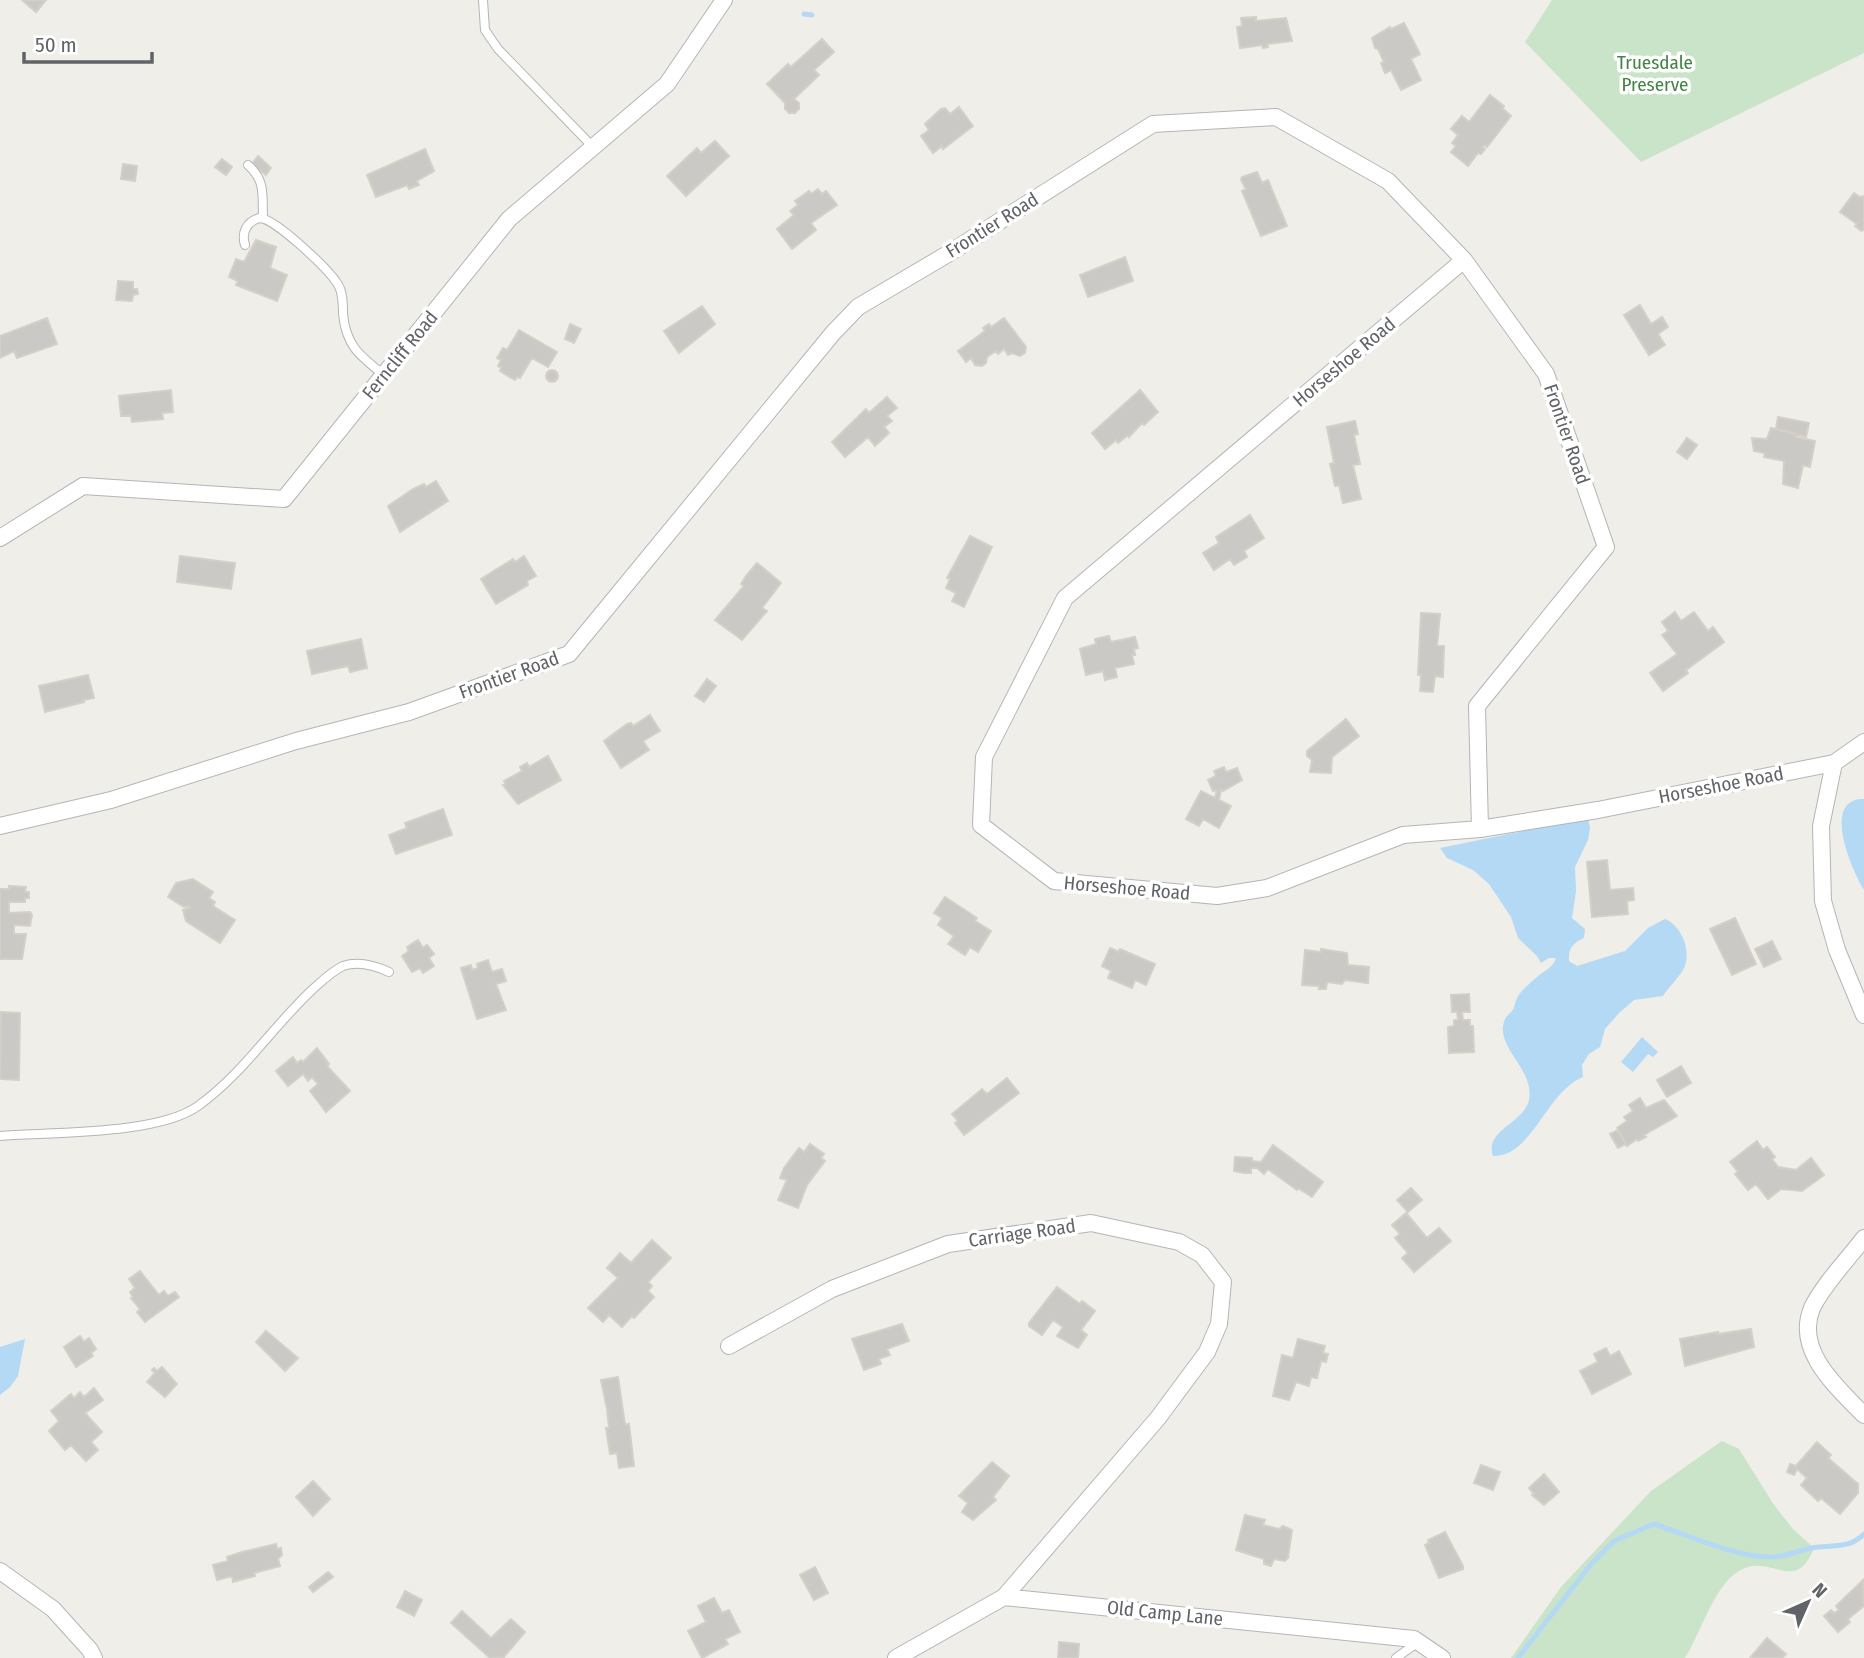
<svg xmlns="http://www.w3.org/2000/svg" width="1864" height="1658" viewBox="0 0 1864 1658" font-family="'Fira Sans Condensed',sans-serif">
<rect width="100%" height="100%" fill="#f0eee9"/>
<path fill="#c9e4c9" d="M1552,0H1864V53L1641,162L1525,42Z
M1722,1441L1739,1449L1774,1505L1793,1529L1814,1548C1796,1593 1774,1557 1745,1568C1715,1579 1701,1634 1685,1658H1511L1561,1587L1651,1491Z"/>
<path fill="#b4d9f5" d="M1864,799V890C1854,874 1826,812 1853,801C1856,799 1860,799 1864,799Z
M1582,819H1588L1590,828L1588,840L1575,867L1576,891L1572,918L1585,929L1584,938C1573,943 1568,948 1569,961L1577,966L1625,951L1648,928L1665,919C1681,925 1692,951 1684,968C1681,975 1668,988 1663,996L1634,1000L1619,1013L1605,1029L1600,1047L1589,1054L1582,1065L1583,1077C1546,1092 1532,1157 1493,1156C1484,1130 1524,1123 1529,1100C1535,1068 1493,1047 1505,1019C1506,1016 1510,1014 1512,1011C1515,1007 1515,1001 1518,996C1522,990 1531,982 1537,977C1545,970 1553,968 1556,958H1549L1541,963L1537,956L1518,938L1511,917L1489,884L1473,870L1447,858L1440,848Z
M1642,1037L1658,1052L1653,1057L1648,1054L1633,1072L1621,1062Z
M25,1339L18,1376L10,1387L0,1395V1347Z"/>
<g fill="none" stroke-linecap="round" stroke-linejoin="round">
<path stroke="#b4d9f5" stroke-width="5" d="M804,14L812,15
M1518,1658L1591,1564L1614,1541L1654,1524C1688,1535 1735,1557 1770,1557C1786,1558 1802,1548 1818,1547C1837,1545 1850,1548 1864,1534"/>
</g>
<path fill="#cbc9c5" stroke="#d4d0c8" stroke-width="2" d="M22,0H46L36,12Z
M1256,17V21L1286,18L1292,41L1267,44L1268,47L1263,48L1262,45L1240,48L1237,27L1242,26L1241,18Z
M1404,23L1420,54L1411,59L1421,80L1401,90L1391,70L1385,73L1381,63L1384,62L1378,49L1375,48L1372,38L1390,27L1391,29Z
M822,39L834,52L814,70L819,75L794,99L799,103V109L795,113H789L785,109V103L767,84L788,64L791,67Z
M1490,95L1504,106L1502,108L1511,116L1487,147L1485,145L1482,147L1485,149L1481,154L1478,153L1468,166L1451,152L1456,146L1452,143L1458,135L1451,129L1462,116L1469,122Z
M959,107L973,126L943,149L942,146L933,153L921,136L929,130L925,124L941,109L945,108L950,114Z
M715,141L729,156L686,196L667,176L697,148L701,153Z
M425,149L434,171L417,181L419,185L409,189L407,185L376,197L367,175Z
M258,156L271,168L266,175L252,164Z
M222,159L232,167L226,175L215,167Z
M123,164L137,166L135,181L121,179Z
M1257,172L1262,183L1268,180L1287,226L1261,236L1242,191L1246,189L1241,180L1242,177Z
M818,189L822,194L826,191L837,205L811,223L816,230L792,249L777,229L794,215L790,211L798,205L795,201L809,191L811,194Z
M1854,193L1860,197L1864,196V230L1861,231L1855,226L1857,224L1840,212Z
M256,240L276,247L270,268L287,275L277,301L236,285L238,281L229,277L236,259L244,262Z
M1125,257L1133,281L1088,297L1080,275Z
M118,281L133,282V289H137L138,294L133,295L132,301L116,300Z
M1640,305L1651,324L1662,317L1668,327L1658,334L1665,345L1649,355L1624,315Z
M702,306L715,324L679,353L664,331Z
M47,318L57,344L17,358L14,351L0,358V336Z
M1004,318L1026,347L1025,353L1020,356L1012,353L1008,355L1004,349L998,354L996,351L987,357L986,363L982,366L975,365L971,358L966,362L958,351L985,331L983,328L989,324L991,327Z
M570,324L581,329L574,343L565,339Z
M519,330L557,352L548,367L532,358L520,378L517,377L515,380L500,371L501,368L498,366L501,360L497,358L503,348L507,350Z
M546 376a6 6 0 1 1 12 0a6 6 0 1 1-12 0Z
M171,390L173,412L162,413L163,419L132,422L131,416H121L119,396Z
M1140,390L1158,412L1144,425L1142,423L1129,437L1128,435L1118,443L1116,440L1105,449L1092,433Z
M887,397L897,408L887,416L892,421L884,427L889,433L875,446L868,437L845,457L832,442L866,409L869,413Z
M1778,417L1809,423L1806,437L1776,429Z
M1355,421L1358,434L1354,435L1360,464L1353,465L1361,499L1343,503L1339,485L1335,486L1330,464L1334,463L1327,427Z
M1771,428L1795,433L1796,437L1815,441L1810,467L1803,465L1798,488L1783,484L1784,461L1764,457L1765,453L1754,451L1752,438L1767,439Z
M1687,438L1697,445L1687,459L1677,452Z
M436,481L448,501L400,532L388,506L413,489L424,484L426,487Z
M1250,515L1264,538L1244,551L1247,557L1234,565L1230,559L1214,570L1203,553L1219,543L1216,537Z
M970,536L992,547L964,607L952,601L956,593L946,588L950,579L947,578Z
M180,556L235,563L231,589L177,582Z
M524,556L536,576L527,581L528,585L496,604L481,579L513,559L515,562Z
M757,563L781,583L762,608L767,611L742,640L715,620L744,586L741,584L746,576Z
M1675,612L1681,621L1694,612L1708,631L1713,627L1724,642L1686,670L1688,673L1663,691L1650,673L1677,654L1662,635L1668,631L1662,622Z
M1421,613L1440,614L1437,646H1444L1443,677L1435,676L1433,692L1420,691L1421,675H1418Z
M1109,636L1111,642L1135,637L1138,648L1134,649L1135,655H1132L1134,664L1115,668L1117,677L1105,680L1103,671L1086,675L1080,649L1096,644L1095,639Z
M361,639L367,668L350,672L348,666L312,674L307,651Z
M88,675L94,698L83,700L84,702L45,712L39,686Z
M707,679L716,686L704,702L695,696Z
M650,715L660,731L643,741L649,750L621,768L604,741L627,724L631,723L633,726Z
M1346,719L1359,736L1332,757L1331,773L1310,772L1312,760L1307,756V751Z
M548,756L561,780L518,804L503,785L506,784L504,781L522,771L520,767L527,763L529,767Z
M1224,767L1226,772L1237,768L1242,780L1223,791L1221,789L1219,800L1231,806L1219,828L1203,819L1199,826L1186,819L1201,791L1215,798L1217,790L1213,791L1208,780L1216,776L1214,771Z
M443,809L452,835L396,854L389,835L407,828L405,823Z
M1607,860L1610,890L1633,888L1634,900L1627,901L1628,914L1592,917L1587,862Z
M193,879L213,892L209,898L215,902L213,906L235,920L220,943L186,921L183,910L190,908V906L184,907L168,897L176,883Z
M9,886L26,887L25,892H29V898H25V902H9V913L30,912L32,915L30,926L14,925V934H26L22,959H0V889H9Z
M945,897L977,918L975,921L991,931L978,952L970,947L965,955L948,944L954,936L938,925L942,918L934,913Z
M1735,918L1756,964L1732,975L1710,929Z
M418,940L423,948L427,945L434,954L429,958L434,966L423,973L420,968L412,972L402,956L409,951L407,947Z
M1772,941L1781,959L1764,967L1755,949Z
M1110,948L1119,952L1120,949L1155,964L1146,985L1135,980L1132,988L1108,978L1111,971L1102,966Z
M1321,949L1347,953L1348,965L1369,967L1368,983L1345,980L1342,984L1327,982L1326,989H1319V986L1302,985L1305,950L1321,952Z
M488,960L492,972L502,969L506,981L496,984L506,1010L477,1019L461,968L471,965L472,970L478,968L477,964Z
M1469,994L1470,1012H1462L1463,1020H1470V1026H1473L1474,1052L1449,1053L1448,1027L1454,1026V1020H1458L1457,1012H1452L1451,995Z
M1,1012L20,1013L19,1080L0,1079Z
M317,1048L329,1064L327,1066L350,1091L326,1112L310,1091L318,1084L312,1077L308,1081L303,1074L288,1086L276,1071L293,1057L297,1063L301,1060L303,1062Z
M1681,1066L1691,1083L1667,1097L1657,1080Z
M1007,1078L1019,1093L964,1135L955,1123L958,1121L952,1114L982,1089L987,1094Z
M1640,1098L1646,1108L1664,1100L1677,1116L1644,1135L1646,1137L1638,1141L1637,1139L1627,1146L1617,1128L1627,1121L1624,1117L1633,1111L1629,1105Z
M1618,1130L1626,1144L1618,1148L1610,1134Z
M1757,1141L1763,1150L1767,1147L1775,1157L1772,1159L1778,1167L1796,1170L1811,1158L1824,1175L1802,1191L1781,1189L1768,1199L1756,1184L1748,1190L1735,1174L1738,1172L1730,1162Z
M810,1144L824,1154L821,1158L825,1161L807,1185L798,1208L778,1200L787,1180L780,1178L784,1168L799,1148L804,1152Z
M1273,1145L1323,1182L1312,1197L1298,1188L1297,1190L1268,1169L1264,1174L1257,1168H1251V1173H1244L1234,1171L1235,1157L1252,1158V1161L1261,1162Z
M1411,1188L1422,1200L1408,1212L1397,1200Z
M1406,1213L1427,1238L1439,1228L1451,1241L1414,1272L1402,1258L1408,1253L1395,1238L1400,1234L1392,1225Z
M652,1240L671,1258L648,1282L652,1286L648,1291L654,1297L634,1318L632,1316L622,1327L609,1315L603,1322L588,1308L618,1278L607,1268L620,1253L631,1263Z
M140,1271L159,1295L164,1291L168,1296L175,1292L179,1297L145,1322L137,1312L140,1309L131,1298L133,1297L130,1292L135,1288L129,1279Z
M1057,1287L1080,1304L1082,1301L1095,1311L1081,1330L1087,1335L1078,1348L1057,1336L1063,1327L1053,1320L1042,1335L1029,1326V1323Z
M902,1324L909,1341L887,1349L890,1355L879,1359L881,1364L864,1370L852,1339Z
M1751,1329L1754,1347L1685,1366L1680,1339L1718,1332V1334Z
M266,1331L298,1358L285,1371L256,1342Z
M80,1336L84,1342L89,1338L96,1349L91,1353L93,1356L76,1367L64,1347Z
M1298,1339L1325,1346L1323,1353L1328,1354L1326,1362L1321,1361L1317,1378L1311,1377L1309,1386L1296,1382L1289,1400L1273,1396L1282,1355L1293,1358Z
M1606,1348L1610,1356L1619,1351L1631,1374L1592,1394L1580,1371L1598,1362L1594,1354Z
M162,1367L177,1384L165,1397L147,1382L155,1373L152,1370L154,1368L157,1371Z
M618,1377L625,1425L629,1424L634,1466L619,1468L617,1453L610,1454L606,1428H609L607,1409L601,1380Z
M94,1388L103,1400L85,1413L102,1432L91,1442L98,1450L86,1461L71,1445L65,1450L49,1431L59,1421L51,1411L71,1394L74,1398L80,1392L84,1397Z
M1817,1442L1831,1455L1828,1458L1858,1484V1493L1840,1514L1821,1498L1818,1501L1801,1485L1807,1478L1797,1469L1794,1475L1787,1472L1790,1464L1796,1466Z
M992,1462L1009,1476L993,1497L996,1500L973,1520L962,1512L968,1503L959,1496Z
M1481,1465L1500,1472L1493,1490L1474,1483Z
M1544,1474L1559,1492L1544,1505L1532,1495L1534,1494L1529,1488Z
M313,1481L330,1499L313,1516L296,1497Z
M1245,1515L1265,1520L1263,1525L1279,1529L1283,1526L1292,1530L1288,1558L1285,1561L1274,1559L1271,1566L1264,1564V1559L1236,1550Z
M1445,1532L1463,1566V1569L1439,1578L1425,1545L1429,1543L1428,1540Z
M276,1544L277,1549L281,1548L282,1555L278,1559L280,1566L254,1573L255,1576L233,1582L232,1576L217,1580L213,1565L228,1561L227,1557L242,1552Z
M815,1567L828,1593L814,1600L800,1575Z
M328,1572L333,1577L313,1592L309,1587Z
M1863,1580L1864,1606L1848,1619L1850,1622L1838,1632L1824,1616L1831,1610L1834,1613L1839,1610L1836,1606Z
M405,1591L422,1600L414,1616L397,1607Z
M714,1598L722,1613L729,1610L740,1632L725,1639L728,1644L702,1658L688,1631L706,1622L698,1606Z
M462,1611L491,1638L511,1619L525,1632L503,1658H490L451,1623Z
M1767,1638L1786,1654L1782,1658H1750Z
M1059,1642L1079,1644L1078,1658H1058Z"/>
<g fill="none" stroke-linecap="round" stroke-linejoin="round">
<g stroke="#b3b5b9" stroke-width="10">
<path id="lane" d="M483,0L485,30L498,49L593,147
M248,165C266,181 262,195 263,217
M245,245C241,232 247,222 259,218C274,217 328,269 337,283C343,291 343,305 343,314C346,346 360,356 384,375
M0,1136C50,1132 158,1135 198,1106C243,1074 273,1026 313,989C322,981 332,971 343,966C358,961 376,966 389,972
M1396,1658L1418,1642"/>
</g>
<g stroke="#b3b5b9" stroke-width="18">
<path id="street" d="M1464,260L1065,598L984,757L981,825L1054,881L1217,896L1267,888L1403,835L1480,829L1598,810L1834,763
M0,538L83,486L284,499L509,219L667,84L724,0
M1864,742L1834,763L1821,826L1823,901L1837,950L1864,1015
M0,826L111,800L296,741L409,712L569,654L833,333L858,307L951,252L1153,124L1276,117L1388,181L1464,260L1546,374L1606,547L1477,706L1480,829
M1864,1238C1848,1259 1823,1285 1812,1308C1794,1351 1838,1388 1864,1415
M729,1346L832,1289L948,1244L1091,1223L1179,1242L1202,1255L1223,1282L1219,1324L1207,1352L1158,1418L1004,1597
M0,1571L53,1609L90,1650L94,1658
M896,1658L1004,1597L1414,1639L1442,1658"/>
</g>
<use href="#lane" stroke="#fff" stroke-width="8"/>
<use href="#street" stroke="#fff" stroke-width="16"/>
</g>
<g text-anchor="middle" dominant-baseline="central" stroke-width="7" stroke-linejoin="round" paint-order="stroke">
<g font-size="19" fill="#428344" stroke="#fff">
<text x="1655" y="62">Truesdale<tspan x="1655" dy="22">Preserve</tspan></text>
</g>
<g font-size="19" fill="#606367" stroke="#fff">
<text transform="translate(992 225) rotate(-32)">Frontier Road</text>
<text transform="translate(400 355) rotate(-51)">Ferncliff Road</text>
<text transform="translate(1344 362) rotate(-40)">Horseshoe Road</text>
<text transform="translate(1567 434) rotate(71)">Frontier Road</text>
<text transform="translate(509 675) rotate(-20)">Frontier Road</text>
<text transform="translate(1721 785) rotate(-11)">Horseshoe Road</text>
<text transform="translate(1127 888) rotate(5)">Horseshoe Road</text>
<text transform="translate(1022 1233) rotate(-8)">Carriage Road</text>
<text transform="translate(1165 1613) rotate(6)">Old Camp Lane</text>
</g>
</g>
<g transform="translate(1808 1602) rotate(45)" stroke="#ffffff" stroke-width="5" paint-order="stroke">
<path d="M0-5L12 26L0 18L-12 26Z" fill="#606367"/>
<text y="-10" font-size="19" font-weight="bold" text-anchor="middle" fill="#606367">N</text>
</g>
<path d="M24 52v10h128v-10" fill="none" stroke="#606367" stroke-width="3.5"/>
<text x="35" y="52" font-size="21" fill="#606367" stroke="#ffffff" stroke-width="5" paint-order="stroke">50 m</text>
</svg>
